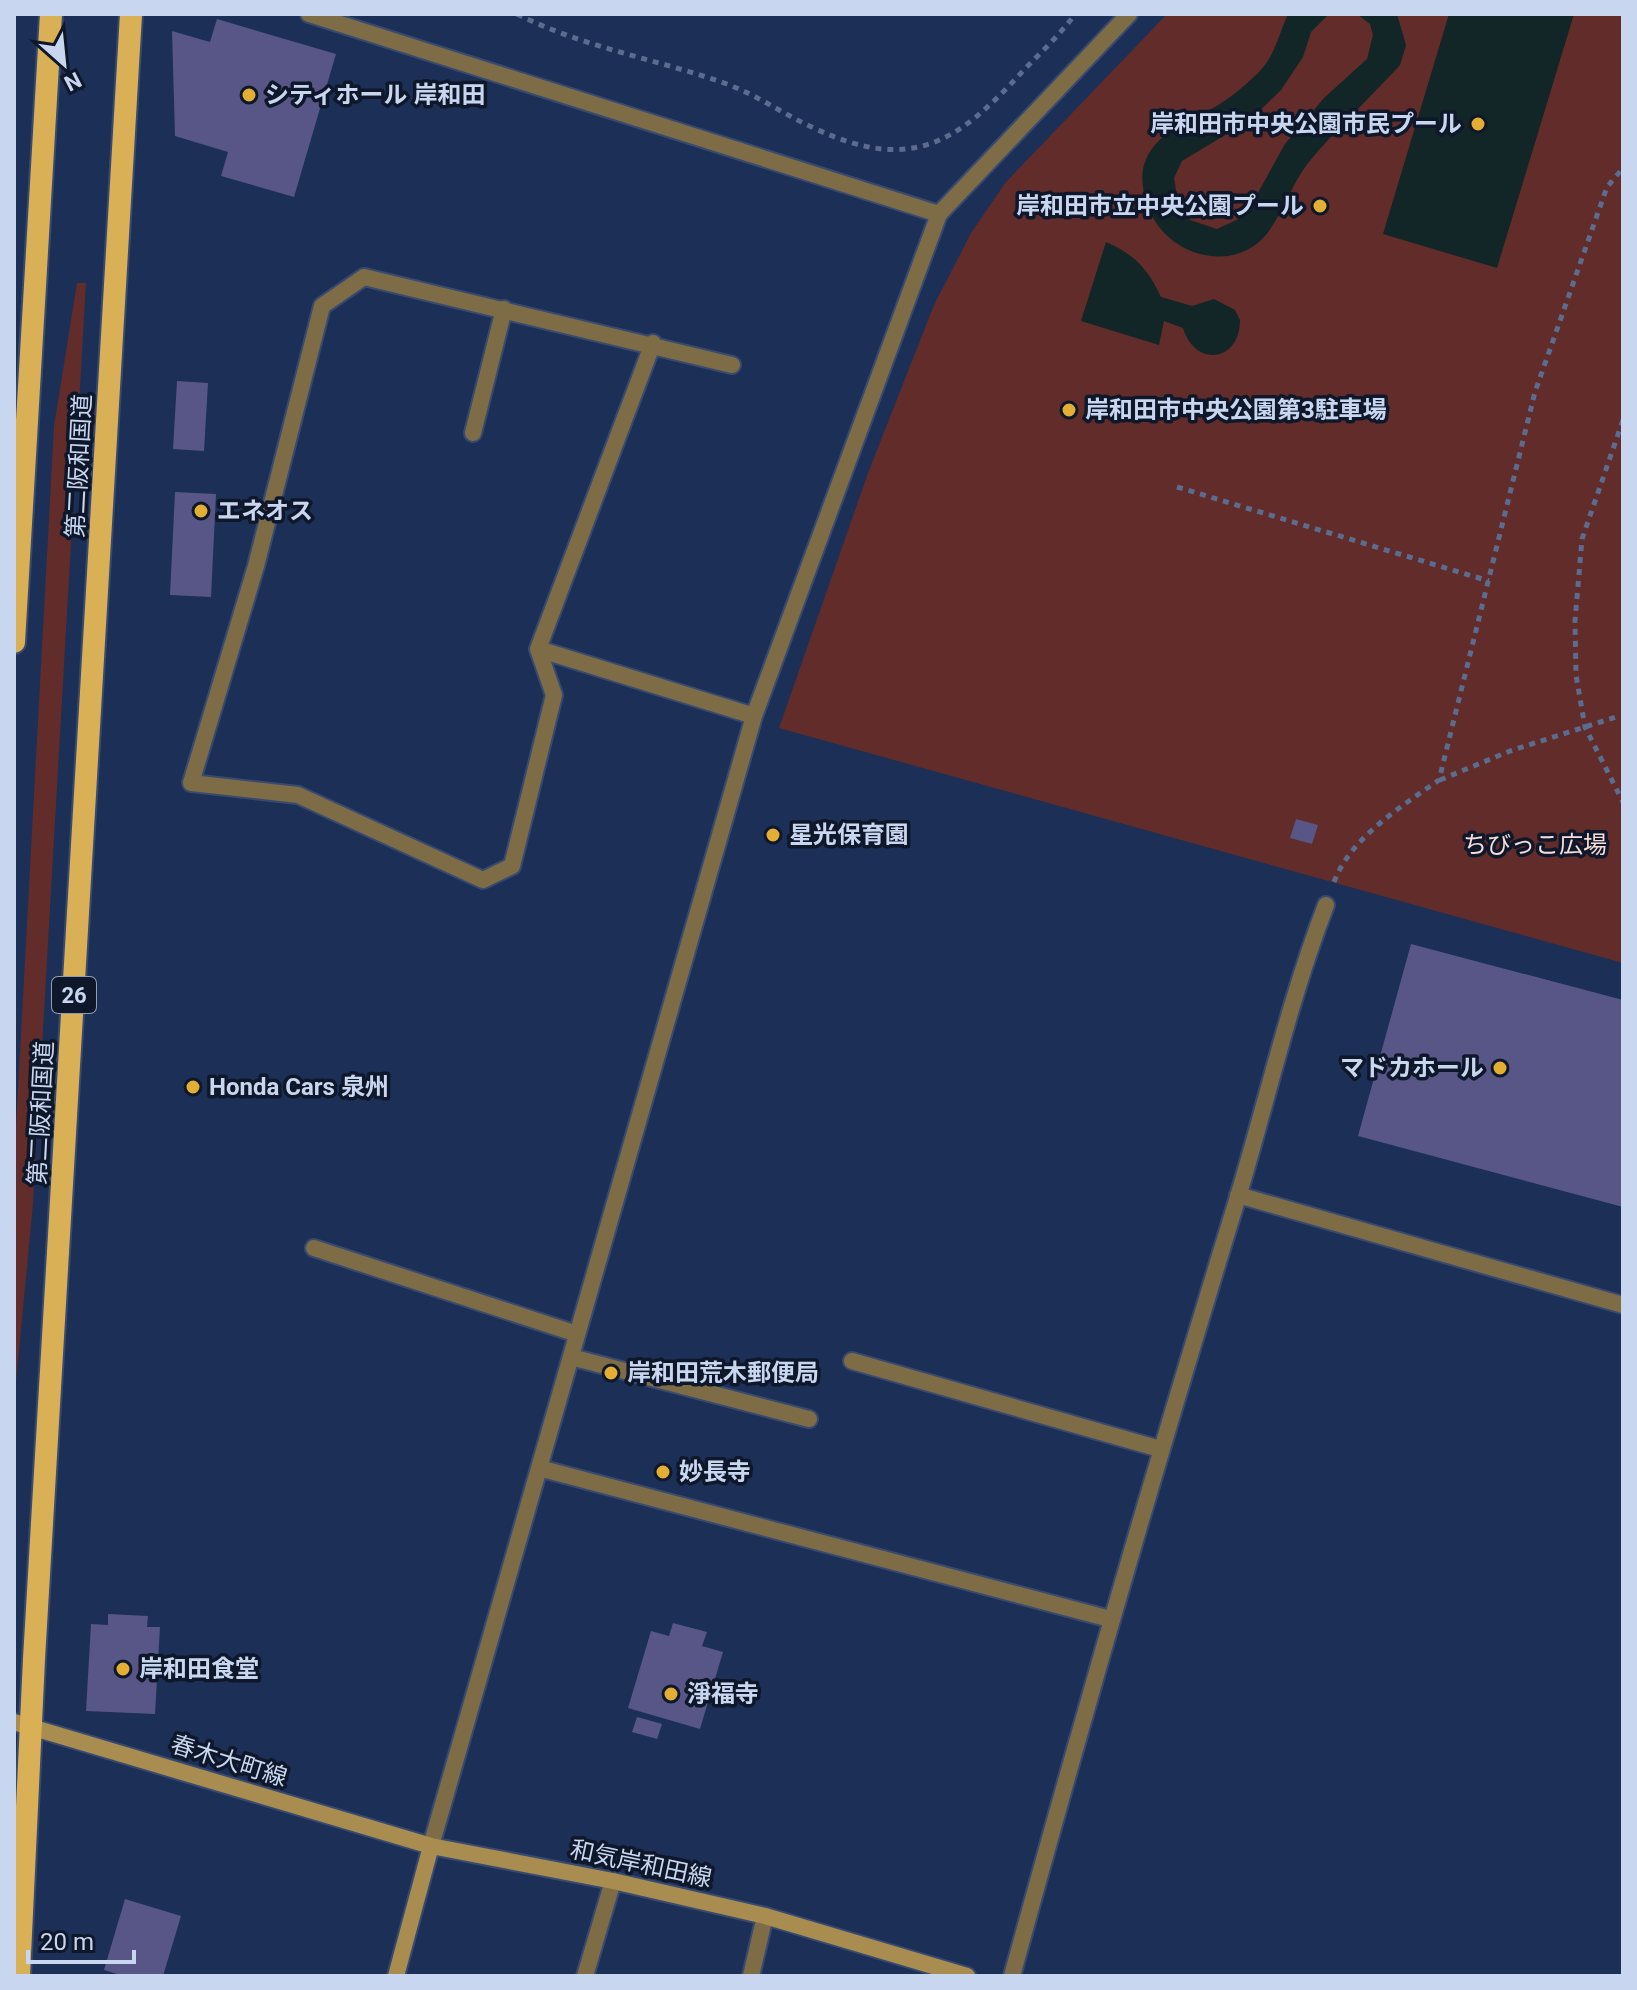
<svg xmlns="http://www.w3.org/2000/svg" width="1637" height="1990" viewBox="0 0 1637 1990" font-family="Roboto,'Noto Sans JP',sans-serif">
<rect width="100%" height="100%" fill="#1c2f57"/>
<path fill="#612c2a" d="M1167,14H1623V963L779,728L868,473L934,305L971,233L1006,182Z
M77,283H86L33,1204L14,1403V1163L54,426Z"/>
<path fill="#122527" d="M1288,14H1329L1311,32L1303,57L1281,90L1250,120L1182,161L1174,178L1178,203L1190,220L1217,229L1245,216L1285,144L1324,98L1367,59L1373,35L1370,24L1357,14H1397L1406,45L1400,65C1370,98 1337,128 1308,163C1291,185 1283,214 1265,236C1234,271 1178,258 1155,221C1146,206 1138,180 1145,162C1156,132 1189,121 1215,107C1230,98 1245,86 1258,73C1274,58 1279,34 1288,14Z
M1449,14H1574L1497,268L1383,234Z
M1106,242C1134,254 1148,269 1161,297L1192,306L1214,299L1235,310L1240,320C1240,362 1195,368 1183,328L1164,321L1159,345L1081,321Z"/>
<path fill="#575686" d="M217,19L336,54L294,197L221,176L228,152L175,136L172,31L210,42Z
M177,381L208,383L204,451L173,449Z
M175,492L216,494L211,597L170,595Z
M1296,819L1318,825L1312,844L1290,838Z
M1411,944L1623,1000V1207L1358,1136Z
M108,1614L148,1616L147,1627H160L155,1714L86,1711L91,1624L108,1625Z
M673,1623L707,1632L702,1646L723,1652L700,1729L628,1708L651,1631L669,1636Z
M637,1717L662,1724L657,1739L632,1732Z
M125,1899L181,1916L163,1976H124L104,1970Z"/>
<g fill="none" stroke-linecap="round" stroke-linejoin="round">
<g stroke="#384a6f" stroke-width="20">
<path id="minor" d="M653,343L538,649L554,695L512,866L483,880L298,795L191,783L256,566L322,306L364,277L732,365
M473,433L504,309
M538,649L754,716
M1238,1195L1623,1305
M314,1248L577,1334
M571,1357L809,1419
M852,1361L1160,1449
M539,1468L1110,1619
M431,1846L754,716L939,214
M585,1976L613,1881
M751,1976L765,1916
M1012,1976C1083,1716 1158,1457 1237,1200C1267,1101 1289,1001 1326,905"/>
</g>
<g stroke="#384a6f" stroke-width="20">
<path id="tertiary" d="M309,14L939,214L1129,14"/>
</g>
<g stroke="#384a6f" stroke-width="20">
<path id="secondary" d="M14,1722L431,1846L613,1881L765,1916L967,1976
M396,1976L431,1846"/>
</g>
<g stroke="#384a6f" stroke-width="26">
<path id="trunk" d="M14,642L51,14
M19,1976L34,1659L131,14"/>
</g>
<path stroke="#5c6c8f" stroke-width="5" stroke-dasharray="6 6" stroke-linecap="butt" d="M517,14C582,47 656,59 724,83C758,95 784,115 816,129C911,173 957,143 1022,72C1040,53 1060,35 1075,14
M1623,420L1582,539L1575,621L1576,675L1585,727L1623,802
M1177,487L1489,581
M1440,780L1510,751L1616,717
M1334,882C1351,837 1401,807 1439,780L1535,392L1607,187L1623,168"/>
<use href="#minor" stroke="#7e6c47" stroke-width="16"/>
<use href="#tertiary" stroke="#7e6c47" stroke-width="16"/>
<use href="#secondary" stroke="#a98c50" stroke-width="16"/>
<use href="#trunk" stroke="#dab057" stroke-width="22"/>
</g>
<g fill="#e2ae34" stroke="#0f182a" stroke-width="3">
<circle cx="249" cy="95" r="8"/>
<circle cx="1478" cy="124" r="8"/>
<circle cx="1320" cy="206" r="8"/>
<circle cx="1069" cy="410" r="8"/>
<circle cx="201" cy="511" r="8"/>
<circle cx="773" cy="835" r="8"/>
<circle cx="1500" cy="1068" r="8"/>
<circle cx="193" cy="1087" r="8"/>
<circle cx="611" cy="1373" r="8"/>
<circle cx="663" cy="1472" r="8"/>
<circle cx="123" cy="1669" r="8"/>
<circle cx="671" cy="1694" r="8"/>
</g>
<g text-anchor="middle" dominant-baseline="central" stroke-width="7" stroke-linejoin="round" paint-order="stroke">
<rect fill="#0f182a" stroke="#919db5" stroke-width="2" x="52" y="977" width="44" height="36" rx="6"/>
<g font-size="22" font-weight="bold" fill="#c9d6f0">
<text x="74" y="995">26</text>
</g>
<g font-size="24" font-weight="bold" fill="#c9d6f0" stroke="#0f182a" text-anchor="start">
<text x="265" y="95">シティホール 岸和田</text>
<text x="1462" y="124" text-anchor="end">岸和田市中央公園市民プール</text>
<text x="1304" y="206" text-anchor="end">岸和田市立中央公園プール</text>
<text x="1085" y="410">岸和田市中央公園第3駐車場</text>
<text x="217" y="511">エネオス</text>
<text x="789" y="835">星光保育園</text>
<text x="1484" y="1068" text-anchor="end">マドカホール</text>
<text x="209" y="1087">Honda Cars 泉州</text>
<text x="627" y="1373">岸和田荒木郵便局</text>
<text x="679" y="1472">妙長寺</text>
<text x="139" y="1669">岸和田食堂</text>
<text x="687" y="1694">淨福寺</text>
</g>
<g font-size="24" fill="#c9d6f0" stroke="#0f182a">
<text transform="translate(79 466) rotate(-87)">第二阪和国道</text>
<text transform="translate(41 1113) rotate(-87)">第二阪和国道</text>
<text transform="translate(229 1761) rotate(17)">春木大町線</text>
<text transform="translate(641 1864) rotate(12)">和気岸和田線</text>
</g>
<g font-size="24" fill="#f8dcd9" stroke="#0f182a">
<text x="1535" y="845">ちびっこ広場</text>
</g>
</g>
<rect width="1637" height="1990" fill="none" stroke="#c9d6f0" stroke-width="32"/>
<g transform="translate(64 64) rotate(153)" stroke="#0f182a" stroke-width="6" paint-order="stroke">
<path d="M0-6L14 30L0 20L-14 30Z" fill="#c9d6f0"/>
<text y="-12" font-size="22" font-weight="bold" text-anchor="middle" fill="#c9d6f0">N</text>
</g>
<path d="M28 1950v12h106v-12" fill="none" stroke="#c9d6f0" stroke-width="4"/>
<text x="40" y="1950" font-size="24" fill="#c9d6f0" stroke="#0f182a" stroke-width="6" paint-order="stroke">20 m</text>
</svg>
